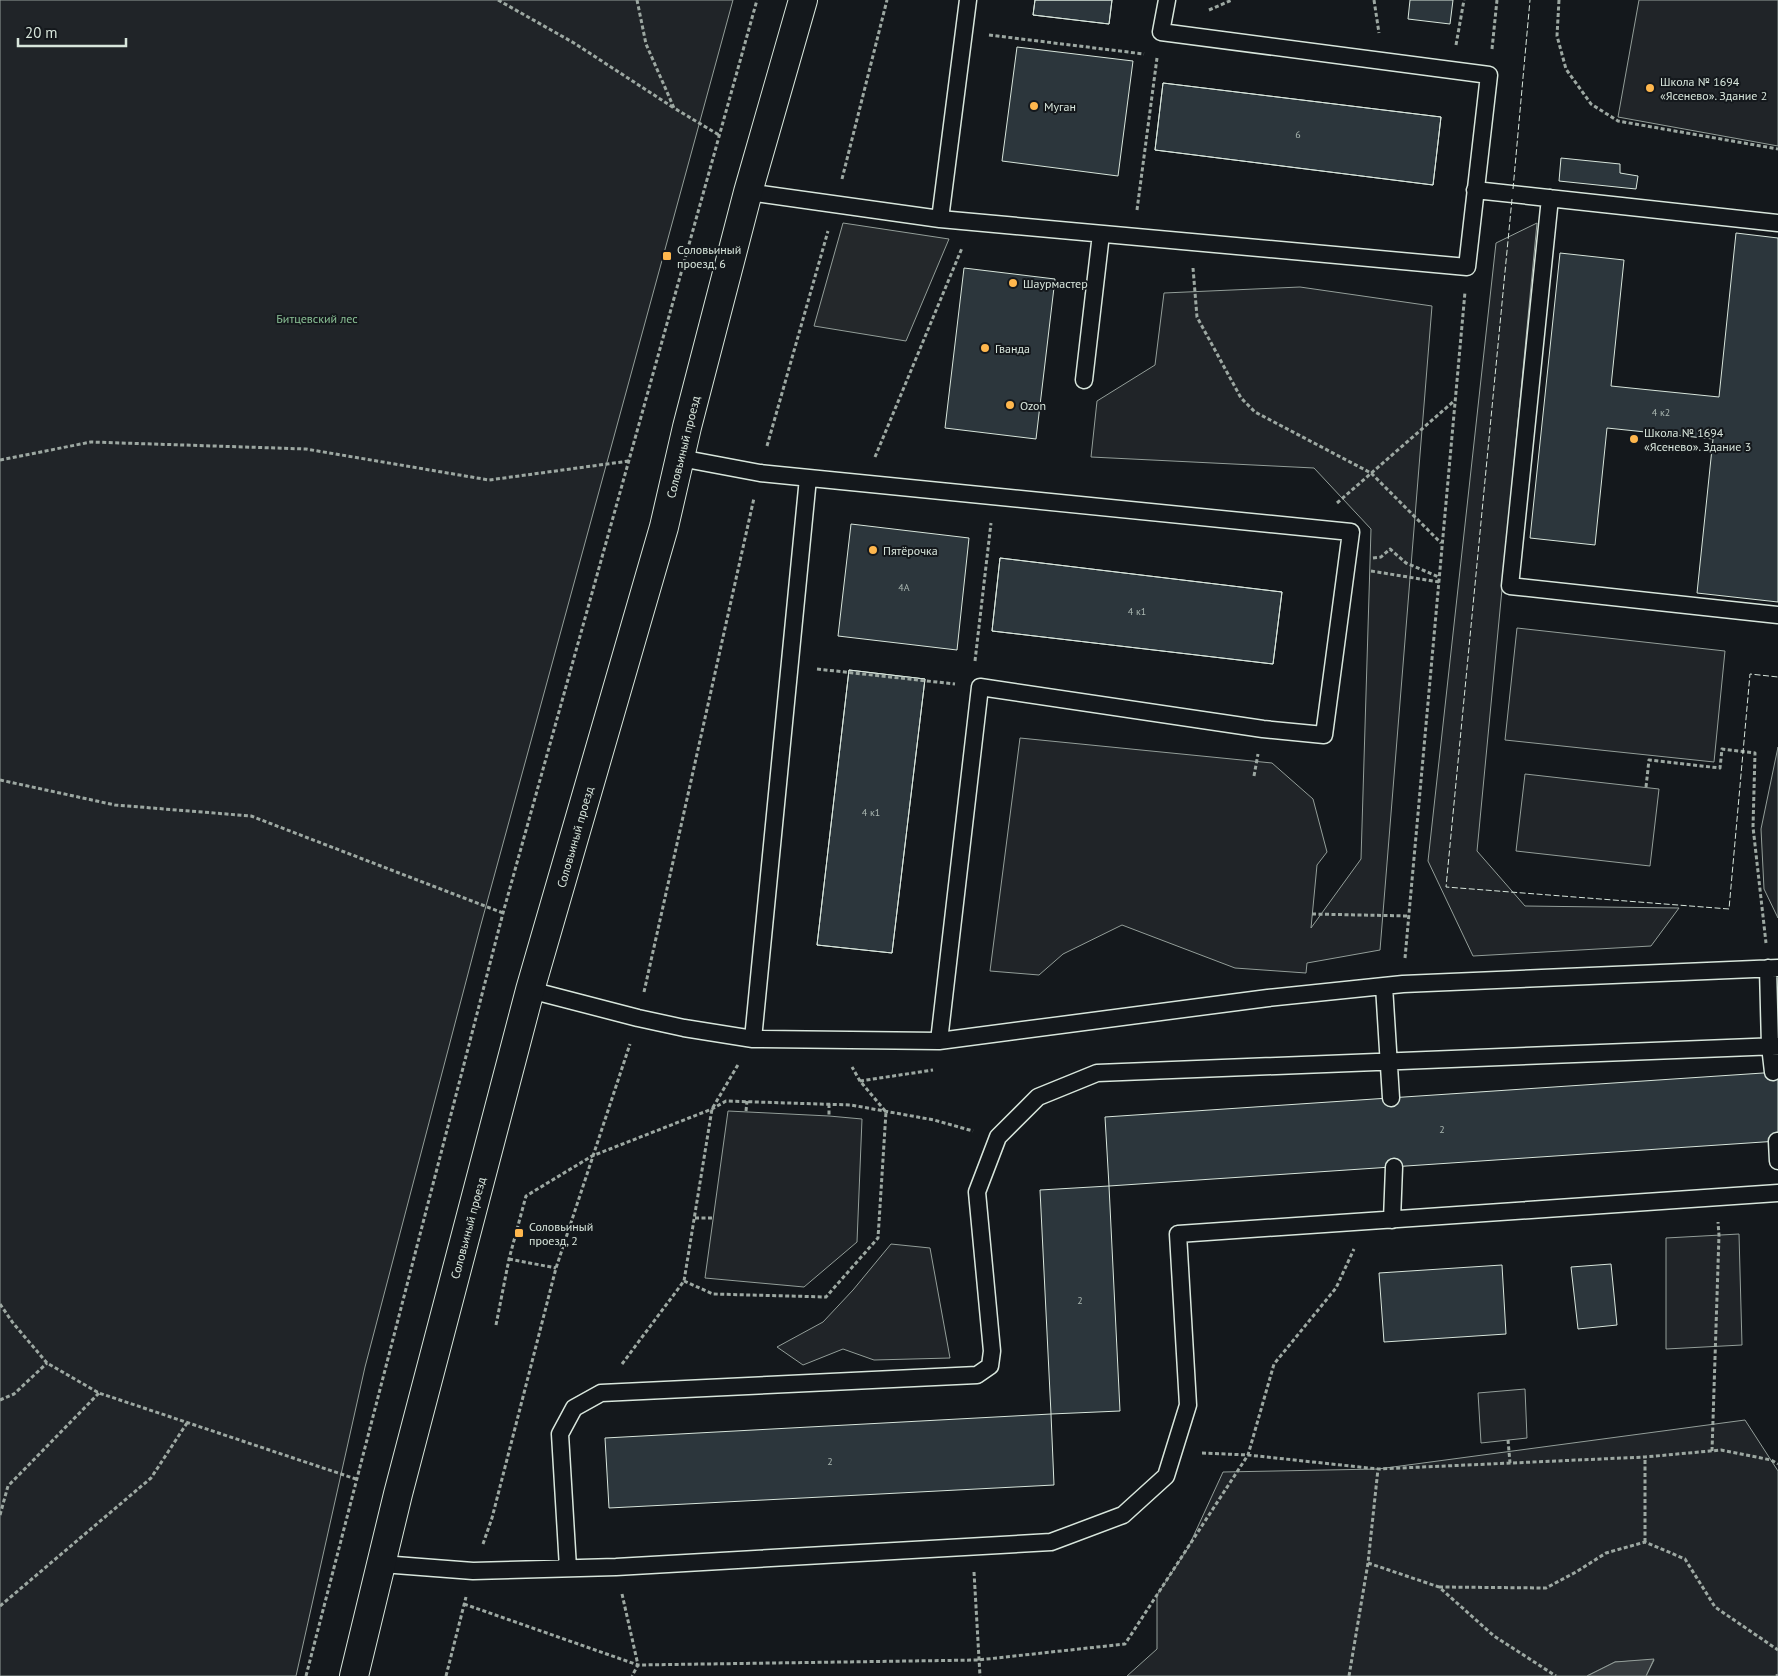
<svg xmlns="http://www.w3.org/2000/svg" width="1778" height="1676" viewBox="0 0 1778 1676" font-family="'PT Sans',sans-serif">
<rect width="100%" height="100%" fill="#14181c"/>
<path fill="#202428" stroke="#939e99" d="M0,0H733L480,928L365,1367L296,1676H0Z
M1639,0H1778V146L1618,117Z
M1537,223L1477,851L1525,906L1679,908L1651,946L1473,956L1428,861L1496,243Z
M1300,287L1432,306L1380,950L1307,963L1306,973L1235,968L1122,925L1063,954L1039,975L990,971L1020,738L1272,763L1313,799L1327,852L1317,865L1311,928L1361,859L1371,529L1314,468L1091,457L1097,401L1155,365L1164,293Z
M1517,628L1725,651L1714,762L1505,740Z
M1778,747V918L1764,889L1761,829Z
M1525,774L1659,789L1650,866L1516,851Z
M728,1111L829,1116L862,1119L857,1242L804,1287L705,1278Z
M1739,1234L1742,1345L1666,1349V1238Z
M891,1244L930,1248L950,1358L874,1360L843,1349L803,1365L777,1347L823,1322L853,1290Z
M1525,1389L1527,1438L1481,1443L1478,1393Z
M1745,1420L1778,1471V1676H1646L1654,1660L1615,1662L1587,1676H1127L1157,1649V1595L1188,1548L1223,1472L1378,1469Z"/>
<path fill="#24282b" stroke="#939e99" d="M843,223L949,239L906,341L814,326Z"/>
<path fill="#363b3e" stroke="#939e99" d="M1654,1659L1646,1676H1587L1615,1662Z"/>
<path fill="#2c363c" stroke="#d8e6dc" d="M1035,0H1112L1109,24L1033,15Z
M1035,0H1112L1109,24L1033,15Z
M1410,0H1453L1450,24L1408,19Z
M1017,47L1133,61L1118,176L1002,161Z
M1163,83L1441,117L1433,185L1155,150Z
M1163,83L1441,117L1433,185L1155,150Z
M1561,158L1620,164V173L1638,176L1636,189L1559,181Z
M1736,233L1778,238V602L1697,593L1713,439L1607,428L1595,545L1530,538L1560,253L1624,260L1611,386L1719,397Z
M964,268L1055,279L1036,439L945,428Z
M851,524L969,538L957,650L838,636Z
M1000,558L1282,592L1273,664L992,631Z
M1000,558L1282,592L1273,664L992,631Z
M849,670L925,679L892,953L817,945Z
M849,670L925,679L892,953L817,945Z
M1778,1072V1141L1109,1186L1105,1117Z
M1109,1186L1120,1411L1051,1414L1040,1190Z
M1611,1264L1617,1325L1578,1329L1571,1267Z
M1502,1265L1506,1334L1384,1342L1379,1273Z
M1051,1414L1054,1485L609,1508L605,1438Z"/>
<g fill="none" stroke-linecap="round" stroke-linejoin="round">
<g stroke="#d8e6dc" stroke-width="19">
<path id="service" d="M1475,190L1778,223
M748,192L940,219L1467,267L1489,75L1161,32L1167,0
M1550,198L1510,586L1778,615
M940,219L968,0
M1084,380L1101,234
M680,458L760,473L1351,532L1324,735L1263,729L980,687L939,1041
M1768,968L1770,1046L1773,1072
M1384,986L1391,1098
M530,990L638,1018L684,1028L753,1039L939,1041L1268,998L1403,984L1778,968
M753,1039L808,478
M1777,1141L1778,1161
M1392,1220L1394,1167
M382,1564L473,1571L616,1567L1051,1542L1123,1515L1166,1476L1188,1405L1178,1234L1778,1193
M568,1568L560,1434L574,1408L601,1393L977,1375L990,1366L992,1351L977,1192L998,1137L1038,1097L1097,1073L1778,1046"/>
</g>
<g stroke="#d8e6dc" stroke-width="30">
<path id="tertiary" d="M354,1676L398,1494L530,990L664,527L687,427L748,192L803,0"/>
</g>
<path stroke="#9da8a2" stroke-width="3" stroke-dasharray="4 2.5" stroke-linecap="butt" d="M498,0L574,43L674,108
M637,0L646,44L674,108L719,135
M1374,0L1379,33
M1559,0L1557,36L1566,69L1591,104L1618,121L1778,149
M1209,10L1232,0
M989,35L1144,54
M1456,45L1464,0
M1492,49L1497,0
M842,179L887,0
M1137,210L1157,58
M1193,268L1197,317L1241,398L1255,412L1371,473L1441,543
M767,446L828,231
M875,457L962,248
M0,460L91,442L306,449L489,480L629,461
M1337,503L1454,401
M1373,558L1381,557L1390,549L1406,563L1439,577
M1371,571L1439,582
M975,661L991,523
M817,669L955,684
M1254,776L1258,754
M0,780L115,805L251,816L503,913
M1646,787L1649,760L1720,768L1722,749L1755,753L1753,827L1766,943
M1312,914L1409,916
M1405,958L1465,292
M644,992L754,498
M860,1081L933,1070
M829,1104V1116
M746,1111L747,1101
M695,1218H713
M509,1259L556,1268
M684,1281L713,1294L826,1297L878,1238L886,1112L860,1081L852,1067
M0,1304L13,1323L47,1363L99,1393L356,1479
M496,1325L509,1259L526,1196L592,1156L712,1109L726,1101L851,1105L934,1120L973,1131
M622,1364L684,1281L712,1109L739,1063
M0,1400L14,1394L47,1363
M1508,1440L1510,1463
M1712,1451L1719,1235L1718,1222
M1202,1453L1248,1455L1378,1469L1645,1457L1721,1450L1771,1460L1778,1464
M0,1515L8,1486L99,1393
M1645,1542V1457
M483,1544L492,1518L556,1268L630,1044
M1368,1563L1439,1587L1494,1636L1556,1676
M974,1572L980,1676
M1439,1587L1546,1588L1576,1572L1606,1553L1645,1542L1685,1559L1715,1607L1778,1650
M622,1594L638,1665L632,1676
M464,1604L638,1665L978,1660L1125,1644L1248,1455L1274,1364L1336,1288L1354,1249
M0,1606L151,1478L187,1423
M306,1676L503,913L757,0
M446,1676L466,1597
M1349,1676L1368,1563L1378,1469
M1776,1676L1778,1675"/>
<use href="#service" stroke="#14181c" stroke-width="16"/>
<use href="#tertiary" stroke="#14181c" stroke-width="28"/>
<path stroke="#d8e6dc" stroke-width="1" stroke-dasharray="6 2.5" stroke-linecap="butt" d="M1513,189L1530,0
M1512,199L1446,887L1729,909L1750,674L1778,677"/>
</g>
<g fill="#ffb74d" stroke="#14181c" stroke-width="2">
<circle cx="1650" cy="88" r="5"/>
<circle cx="1034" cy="106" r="5"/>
<rect x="662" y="251" width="10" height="10" rx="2.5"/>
<circle cx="1013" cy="283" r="5"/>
<circle cx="985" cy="348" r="5"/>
<circle cx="1010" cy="405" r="5"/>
<circle cx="1634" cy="439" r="5"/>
<circle cx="873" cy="550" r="5"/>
<rect x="514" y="1228" width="10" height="10" rx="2.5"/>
</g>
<g text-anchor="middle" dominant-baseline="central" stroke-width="4" stroke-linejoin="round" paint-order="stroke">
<g font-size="10" fill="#adbab4">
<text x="1298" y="134">6</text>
<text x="1661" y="412">4 к2</text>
<text x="904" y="587">4А</text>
<text x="1137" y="611">4 к1</text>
<text x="871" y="812">4 к1</text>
<text x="1442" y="1129">2</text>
<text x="1080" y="1300">2</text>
<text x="830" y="1461">2</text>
</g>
<g font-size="12" fill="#d8e6dc" stroke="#14181c" text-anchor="start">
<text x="1660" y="81">Школа № 1694<tspan x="1660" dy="14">«Ясенево». Здание 2</tspan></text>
<text x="1044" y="106">Муган</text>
<text x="677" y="249">Соловьиный<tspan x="677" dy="14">проезд, 6</tspan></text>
<text x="1023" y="283">Шаурмастер</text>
<text x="995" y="348">Гванда</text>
<text x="1020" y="405">Ozon</text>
<text x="1644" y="432">Школа № 1694<tspan x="1644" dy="14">«Ясенево». Здание 3</tspan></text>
<text x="883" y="550">Пятёрочка</text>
<text x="529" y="1226">Соловьиный<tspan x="529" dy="14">проезд, 2</tspan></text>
</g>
<g font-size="12" fill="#8ac095" stroke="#14181c">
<text x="317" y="318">Битцевский лес</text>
</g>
<g font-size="12" fill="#d8e6dc" stroke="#14181c">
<text transform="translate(683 447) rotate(-76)">Соловьиный проезд</text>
<text transform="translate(575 837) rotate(-74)">Соловьиный проезд</text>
<text transform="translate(468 1228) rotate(-75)">Соловьиный проезд</text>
</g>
</g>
<path d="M18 38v8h108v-8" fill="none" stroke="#d8e6dc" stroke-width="2.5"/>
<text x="25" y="38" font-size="15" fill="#d8e6dc" stroke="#14181c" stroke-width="4" paint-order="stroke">20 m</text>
</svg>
